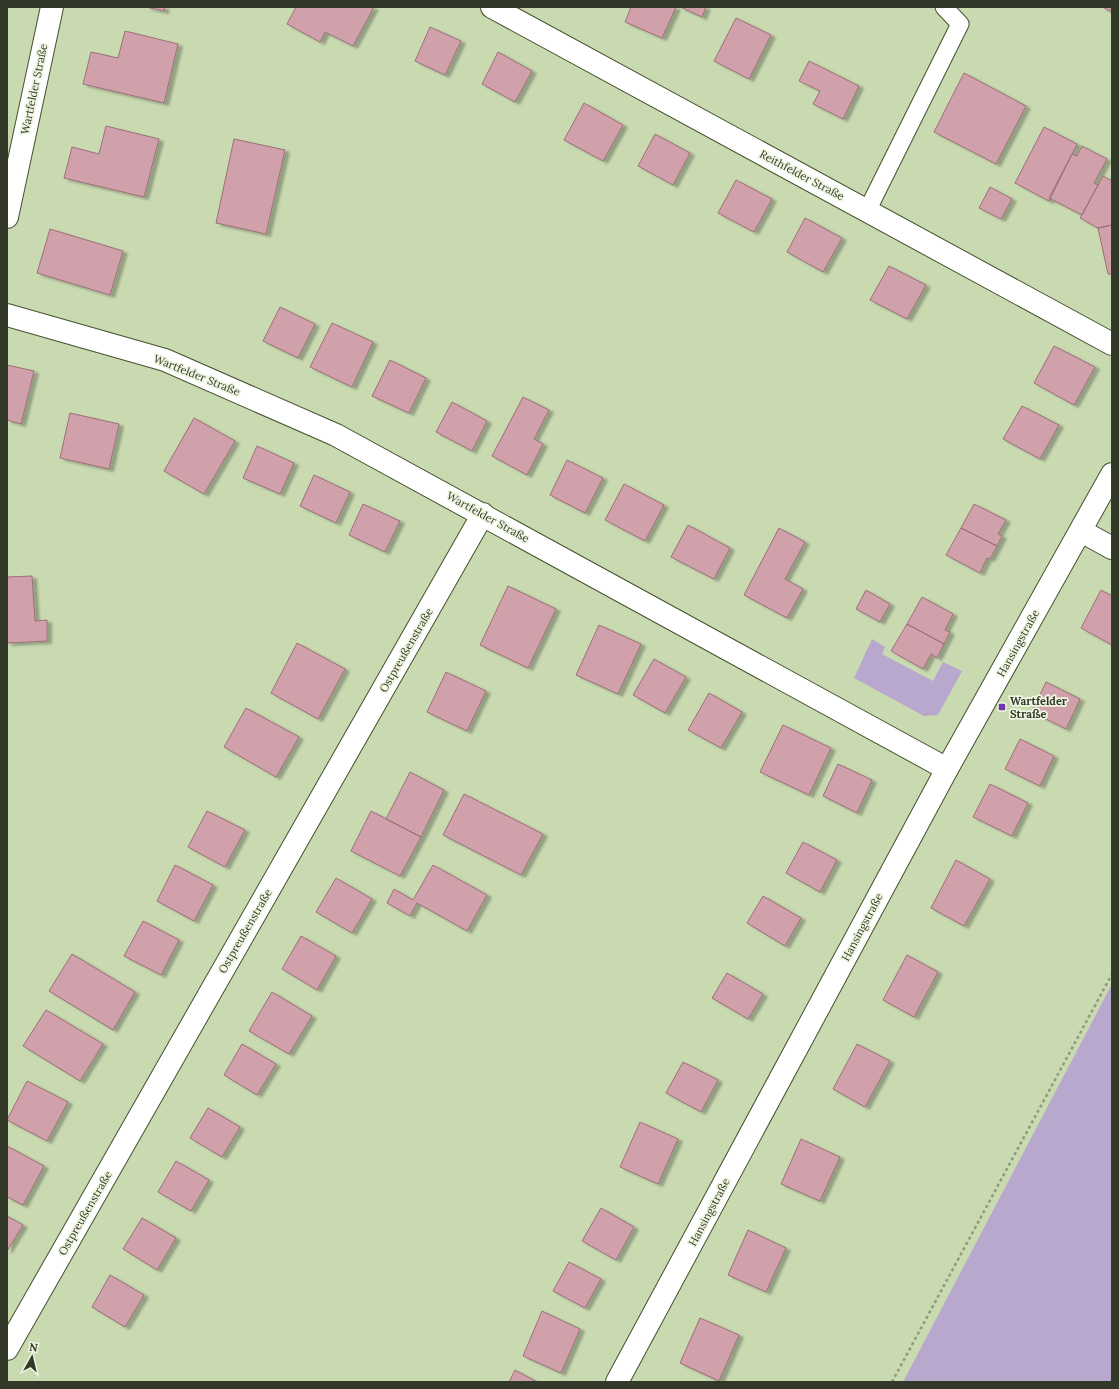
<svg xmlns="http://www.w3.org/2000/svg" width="1119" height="1389" viewBox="0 0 1119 1389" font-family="Lora,serif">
<defs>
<filter id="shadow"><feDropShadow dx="4.5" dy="2.5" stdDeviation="1" flood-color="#0004"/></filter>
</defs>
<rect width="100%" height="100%" fill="#c9d9b0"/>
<path fill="#b8a8ce" d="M872,639L885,647L882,654L933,681L943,662L962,671L938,715L924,716L854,678Z
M1112,984V1382H903Z"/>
<path fill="#d1a1ab" stroke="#9b6f78" filter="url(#shadow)" d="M146,7H165L164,11Z
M296,7H374L353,46L325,32L320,42L287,24Z
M631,7H676L662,38L625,22Z
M680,7H706L702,17Z
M1102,7H1112V12Z
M736,18L771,35L749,79L714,61Z
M430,27L461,41L445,75L415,61Z
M125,31L178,44L164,103L83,84L91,52L118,58Z
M498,52L532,71L515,102L482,84Z
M809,61L859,86L843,119L813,104L820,91L799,81Z
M964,73L1026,106L996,164L934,132Z
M584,103L623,125L603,161L564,140Z
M106,126L159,139L144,197L64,178L72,147L99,154Z
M1044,127L1077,144L1049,201L1015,183Z
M655,134L690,153L673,185L638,166Z
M234,139L285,150L266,234L216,223Z
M1082,146L1107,159L1094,183L1098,185L1082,215L1049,198L1072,154L1077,156Z
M1103,176L1112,181V225L1098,228L1080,218Z
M736,180L772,199L754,232L718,213Z
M990,187L1012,199L1001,219L979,208Z
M805,218L842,238L823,272L787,252Z
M1112,225V274H1108L1098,228Z
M50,229L123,251L110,295L37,273Z
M889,266L926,285L907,319L870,300Z
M280,307L315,324L298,358L263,341Z
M332,323L373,342L352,387L310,367Z
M1054,346L1095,367L1074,405L1034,383Z
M390,360L426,378L409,413L372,396Z
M7,365L34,371L21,424L7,420Z
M523,397L549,410L534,439L543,444L527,475L492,456Z
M452,402L487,421L472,451L436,432Z
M1022,406L1059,425L1040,459L1003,439Z
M70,413L119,424L109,469L60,458Z
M194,418L235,441L204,494L164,471Z
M257,446L294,463L280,494L243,478Z
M567,460L603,478L585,513L550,495Z
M314,475L350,492L336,523L300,506Z
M624,484L664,505L645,541L605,520Z
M363,504L400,521L385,552L349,535Z
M974,504L1006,520L998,534L1002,536L997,546L961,528Z
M688,525L730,548L714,579L671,557Z
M779,528L805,542L785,579L803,589L787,618L744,595Z
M961,528L997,546L990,559L987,558L980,573L946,555Z
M32,576L35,621L47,620V641L7,643V577Z
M508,586L556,609L528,668L480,645Z
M866,590L890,604L880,622L856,609Z
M1101,590L1112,596V645L1081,628Z
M922,597L953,614L945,630L950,632L944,644L907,624Z
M907,624L944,644L937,658L931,654L923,669L891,651Z
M599,625L641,644L618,694L576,675Z
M297,643L345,669L318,719L271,693Z
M654,659L686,677L665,713L633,695Z
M446,672L486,691L467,731L427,712Z
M1046,682L1080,699L1066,729L1032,712Z
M709,693L742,712L721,748L688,730Z
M246,708L299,737L276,777L224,747Z
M783,725L831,748L809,795L760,772Z
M1020,739L1054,756L1040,786L1005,769Z
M838,764L872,780L857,813L823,796Z
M410,772L444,790L421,837L386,819Z
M990,784L1028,803L1012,836L973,817Z
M464,794L543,834L521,875L443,835Z
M207,811L245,830L225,867L188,847Z
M371,811L421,837L400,876L351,851Z
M803,842L837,860L820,892L786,873Z
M956,860L990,879L964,926L931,908Z
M175,865L213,885L194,921L157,901Z
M433,865L487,895L467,931L417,903L410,916L387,903L394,889L413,900Z
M336,878L372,899L352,933L316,912Z
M763,896L801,918L785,946L747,923Z
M143,921L179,940L161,975L124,956Z
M301,936L336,956L317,990L282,969Z
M72,954L135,992L113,1030L49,991Z
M907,955L938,972L914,1017L883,1000Z
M727,973L763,994L748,1019L712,998Z
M272,992L312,1016L289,1054L249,1031Z
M46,1010L103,1044L80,1081L23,1046Z
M242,1044L276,1064L257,1095L224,1075Z
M857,1044L890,1061L865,1107L833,1089Z
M683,1062L718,1080L701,1112L666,1093Z
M27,1081L68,1102L47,1141L7,1120Z
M208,1108L240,1127L222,1157L190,1138Z
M640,1122L678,1139L658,1184L620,1167Z
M801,1139L840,1157L820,1201L781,1184Z
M7,1146L44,1166L23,1205L7,1197Z
M176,1161L209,1180L191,1211L158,1192Z
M601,1208L634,1227L616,1260L582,1241Z
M7,1216L23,1225L7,1251Z
M142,1218L176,1238L157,1270L123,1249Z
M748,1230L786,1248L766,1292L728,1275Z
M569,1262L601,1279L585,1308L553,1291Z
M110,1275L144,1295L125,1327L92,1307Z
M542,1311L580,1329L561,1373L523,1356Z
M700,1318L739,1335L719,1381L680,1363Z
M515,1370L537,1382H509Z"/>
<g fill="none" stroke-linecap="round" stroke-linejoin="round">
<g stroke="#44512d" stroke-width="19">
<path id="service" d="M867,211L960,24L944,7"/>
</g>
<g stroke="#44512d" stroke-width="24">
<path id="minor" d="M492,7L1112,344
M7,217L52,7
M7,315L165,360L336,435L947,769
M1081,531L1112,548
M7,1349L483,514"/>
</g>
<g stroke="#44512d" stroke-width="24">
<path id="tertiary" d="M617,1382L947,769L1112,474"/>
</g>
<path stroke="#8e9a7a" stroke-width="2.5" stroke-dasharray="3 3" stroke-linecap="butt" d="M892,1382L1112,974"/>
<use href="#service" stroke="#fff" stroke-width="17"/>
<use href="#minor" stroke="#fff" stroke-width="22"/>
<use href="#tertiary" stroke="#fff" stroke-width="22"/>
</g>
<rect fill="#7234a9" stroke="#eef6e2" stroke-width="1.5" x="998" y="703" width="8" height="8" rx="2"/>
<g text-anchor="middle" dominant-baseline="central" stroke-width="3.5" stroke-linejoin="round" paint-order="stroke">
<g font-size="11" fill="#333928" stroke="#eef6e2">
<text transform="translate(34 89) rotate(-78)">Wartfelder Straße</text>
<text transform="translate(802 175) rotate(28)">Reithfelder Straße</text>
<text transform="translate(197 375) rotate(22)">Wartfelder Straße</text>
<text transform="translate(488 517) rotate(29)">Wartfelder Straße</text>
<text transform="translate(1018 643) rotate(-61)">Hansingstraße</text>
<text transform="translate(406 650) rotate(-60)">Ostpreußenstraße</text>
<text transform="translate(862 927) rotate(-62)">Hansingstraße</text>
<text transform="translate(245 931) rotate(-60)">Ostpreußenstraße</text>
<text transform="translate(709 1212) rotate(-62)">Hansingstraße</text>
<text transform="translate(85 1213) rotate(-60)">Ostpreußenstraße</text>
</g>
<g font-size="11" font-weight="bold" fill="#333928" stroke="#eef6e2" text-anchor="start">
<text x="1010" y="701">Wartfelder<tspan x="1010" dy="13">Straße</tspan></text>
</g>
</g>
<rect width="1119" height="1389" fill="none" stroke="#333928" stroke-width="16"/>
<g transform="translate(32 1357) rotate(8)" stroke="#eef6e2" stroke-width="3" paint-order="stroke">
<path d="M0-3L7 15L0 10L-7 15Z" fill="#333928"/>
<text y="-6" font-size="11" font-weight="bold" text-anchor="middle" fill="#333928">N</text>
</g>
</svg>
